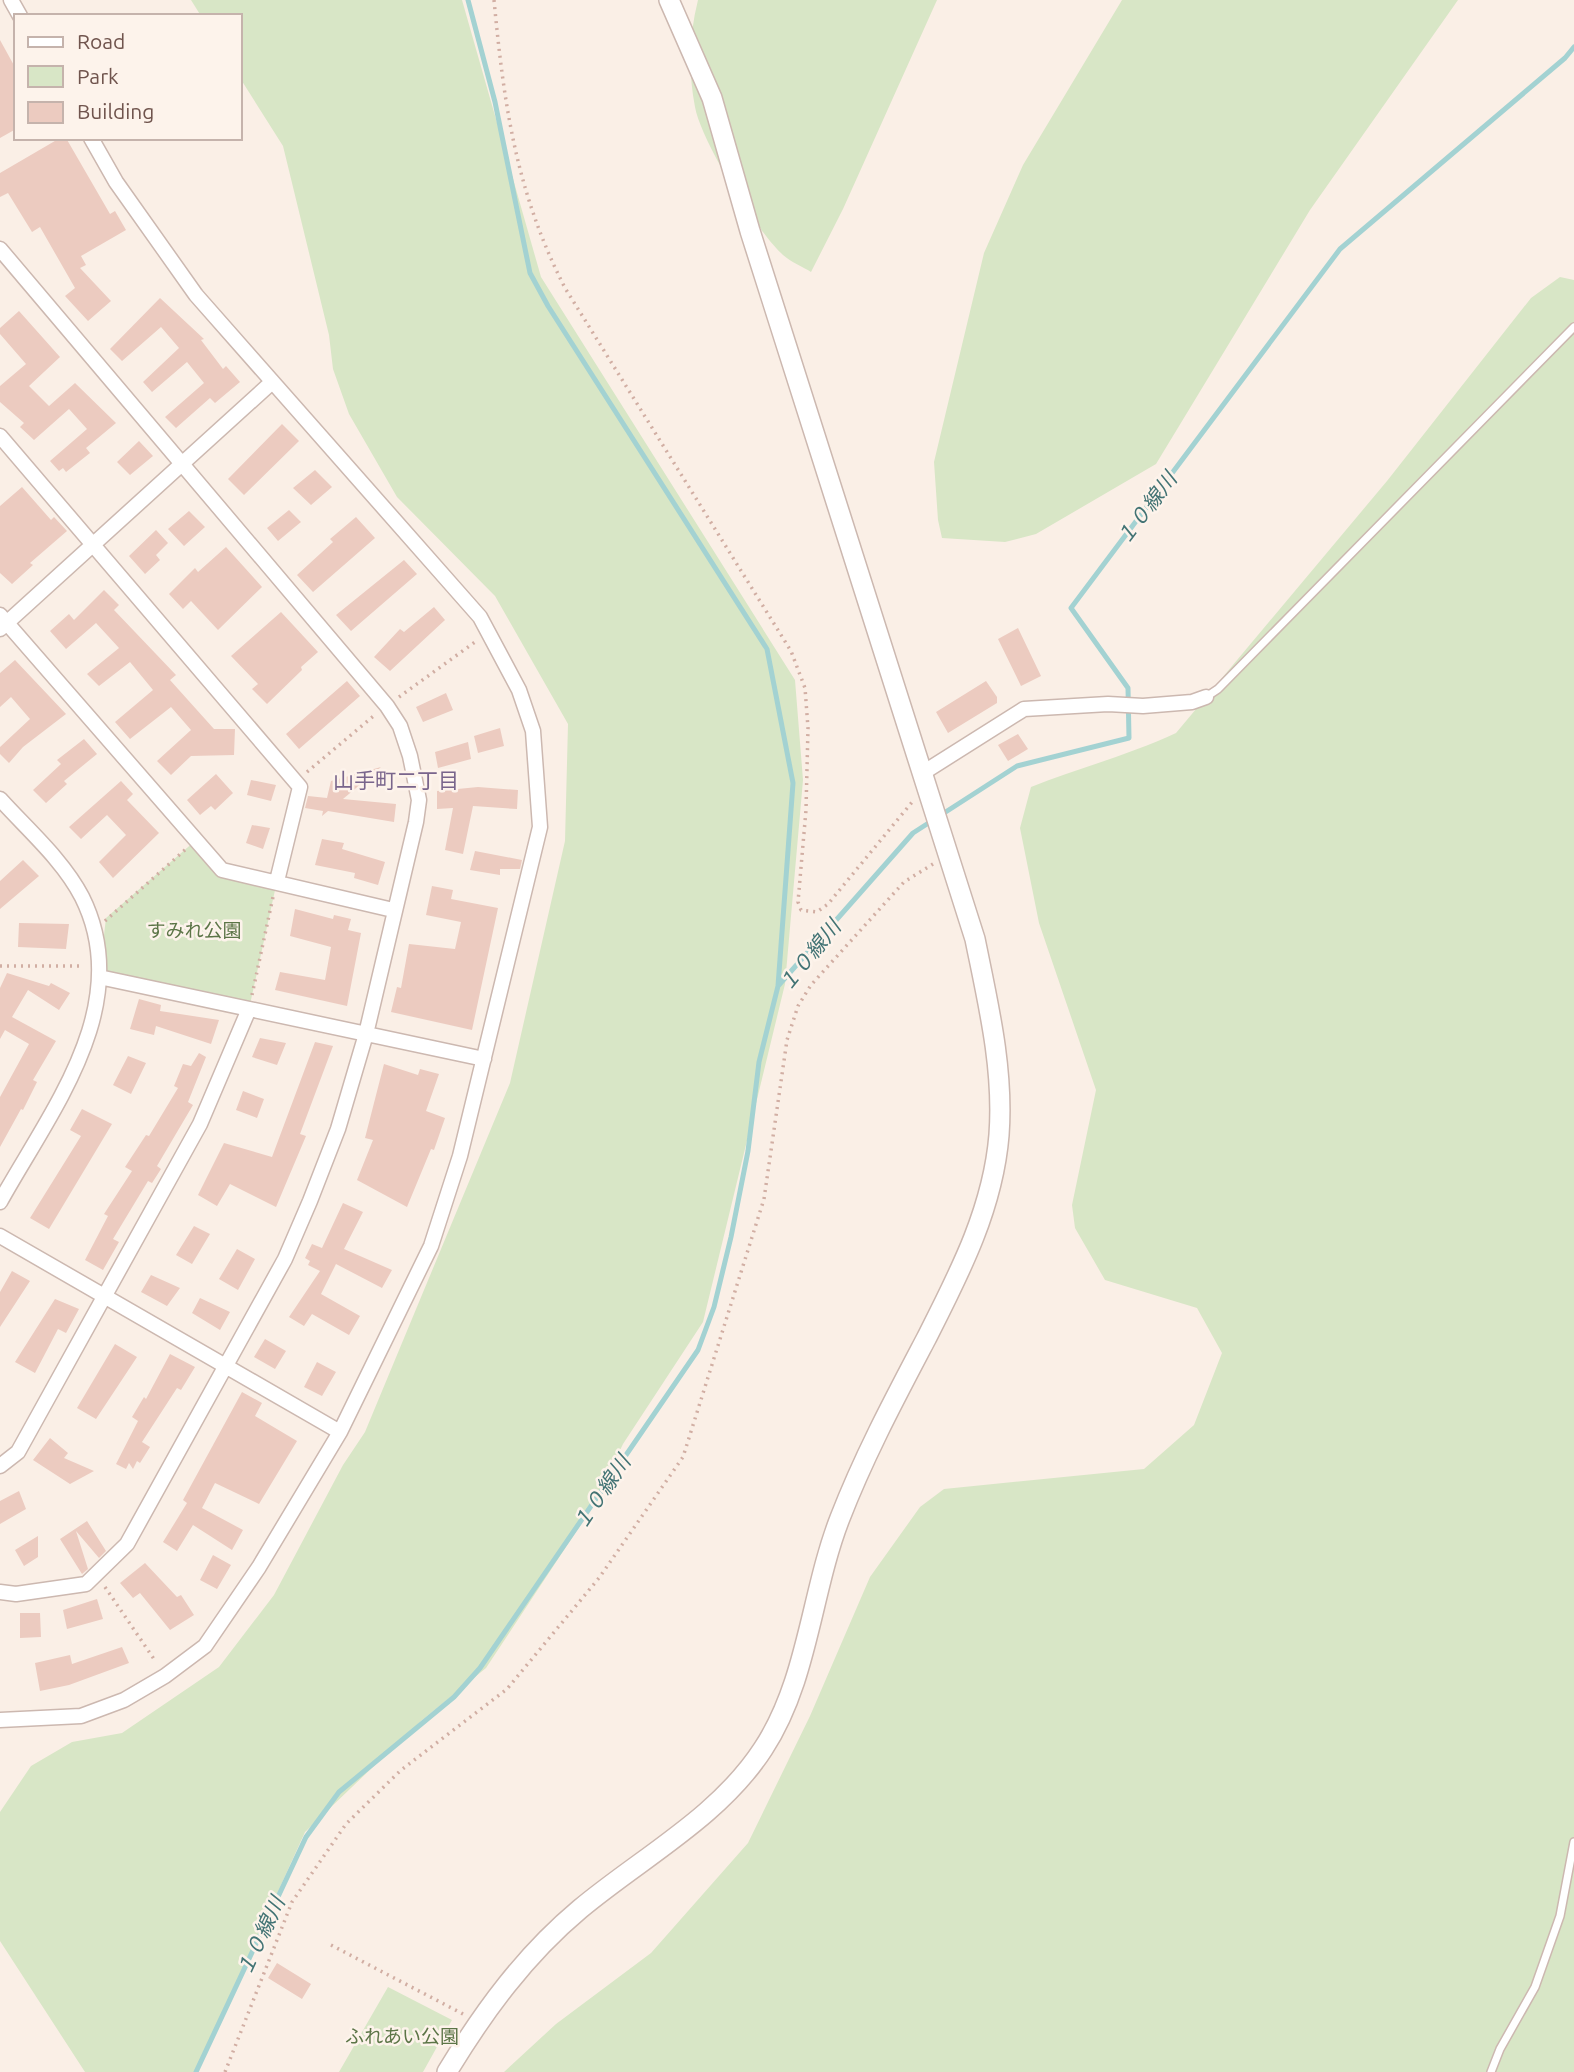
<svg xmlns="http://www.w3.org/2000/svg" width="1574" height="2072" viewBox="0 0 1574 2072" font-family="Ubuntu,'Noto Sans JP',sans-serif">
<rect width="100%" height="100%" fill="#faefe6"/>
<path fill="#d8e6c6" d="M191,0H462L541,277L795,680L803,780L785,984L703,1322L623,1444L593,1506L486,1668L421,1721L305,1832L196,2072H85L0,1941V1812L31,1766L72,1742L122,1733L219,1667L274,1595L343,1465L365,1432L510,1083L565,841L568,724L495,596L397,497L349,414L333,369L329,335L283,146L240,78V16H201Z
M698,0H937L843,209L811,272C803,267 791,262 783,255C757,232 701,141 695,107C688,70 689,36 698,0Z
M1122,0H1458L1310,210L1156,464L1036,534L1005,542L942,538L938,520L934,462L984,253L1023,165Z
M1560,277L1574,280V2072H504L556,2024L651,1953L748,1843L810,1716L870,1577L920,1507L944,1489L1144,1469L1194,1425L1222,1353L1197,1308L1105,1280L1075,1228L1072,1205L1096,1090L1039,923L1020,828L1031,787C1079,768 1129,755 1176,733L1387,481L1531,298Z
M195,841L222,870L277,881L249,1009L99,977L106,918Z
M388,1987L452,2020L423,2072H339Z"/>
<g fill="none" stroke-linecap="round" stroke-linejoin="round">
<path stroke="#a3d2d2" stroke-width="5" d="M468,0L495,102L530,273L548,306L767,649L793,783L778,986
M196,2072L306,1837L339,1792L454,1697L480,1668L698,1350L714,1307L731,1237L748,1151L759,1062L778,986L913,833L1017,766L1129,738L1128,688L1071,608L1340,249L1565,58L1574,47"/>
</g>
<path fill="#eccbc0" d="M0,40L16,69V129L0,138Z
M60,138H66L110,214L115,211L126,230L81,256L86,265L80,268L111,301L88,321L65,296L75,288L40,227L32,232L8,193L0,197V173Z
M160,298L204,339L201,340L223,369L226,366L240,382L215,403L210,398L176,428L165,417L204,383L187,362L152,392L143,382L179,348L161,327L122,361L110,349Z
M19,311L60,357L29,386L49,406L75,383L116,423L86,448L90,453L66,472L63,468L59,471L50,461L87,429L69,409L34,440L20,427L24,423L0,402V386L26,364L0,334V328Z
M282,424L299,441L244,495L228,479Z
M139,441L153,456L130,475L117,462Z
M315,470L332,487L311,505L293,488Z
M22,487L51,520L54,517L67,531L30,563L33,565L12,584L0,573V506Z
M289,510L301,522L278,541L267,528Z
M189,511L205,527L184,546L168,529Z
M356,517L375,538L313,592L297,575L333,542L330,539Z
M156,530L168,543L156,555L160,560L145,574L129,556Z
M226,547L262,587L218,630L191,601L183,609L169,594L195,568L198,572Z
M404,560L417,574L351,631L336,615Z
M104,590L119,605L114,610L176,675L170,680L214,729H235L234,755L191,756L171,775L157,761L191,730L171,707L130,739L115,722L153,690L130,662L99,686L87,674L119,648L96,623L66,649L50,631L69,614L74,620Z
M434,607L445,620L390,671L374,657L400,629L404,632Z
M281,612L318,652L301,667L302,670L267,704L252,689L258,684L231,656Z
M1018,628L1041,676L1021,686L998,639Z
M15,660L66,714L23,747L9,763L0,754V747L30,719L11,697L0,707V673Z
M347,681L360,696L299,749L286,734Z
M986,681L997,697V703L948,733L936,712Z
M446,693L453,710L423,722L416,707Z
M500,728L504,746L478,753L474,736Z
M1018,734L1028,749L1008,761L998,745Z
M84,739L97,754L64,781L67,784L46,803L33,790L61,764L57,760Z
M468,742L471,759L438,768L435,752Z
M381,767L343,799L396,804L394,822L328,811L322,816L323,811L305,808L308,796L327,798L331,781Z
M216,774L233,793L215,810L211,806L200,815L187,800Z
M251,780L276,785L271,801L247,795Z
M121,781L133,794L127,800L159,833L113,878L99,862L126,835L107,815L81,839L69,827Z
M478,787L518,790L517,809L473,806L463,854L445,850L453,808L437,809V791Z
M252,825L270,828L263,849L246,843Z
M322,839L344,843L342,849L385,862L378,885L354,878L355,873L315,865Z
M475,851L522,860L520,869H500V875L470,870Z
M23,860L39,876L0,909V881Z
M432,886L453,890L451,899L498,908L472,1030L391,1012L397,987L401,988L409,944L455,949L461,922L426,915Z
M295,909L333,919L334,915L351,919L348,930L361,933L347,1006L275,990L280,972L325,980L331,947L290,936Z
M19,923L69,924L66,949L18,947Z
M7,973L49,986L51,983L70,993L59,1010L28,990L12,1017L56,1041L33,1080L37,1082L23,1110L21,1109L0,1147V1097L29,1044L5,1030L0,1039V988Z
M139,999L161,1005L160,1011L219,1020L211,1044L156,1026L154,1035L130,1029Z
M260,1038L286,1043L277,1065L252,1057Z
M315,1042L333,1046L300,1134L306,1136L276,1207L230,1184L217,1206L198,1195L224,1143L272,1157Z
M199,1053L206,1057L188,1102L193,1105L157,1166L161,1169L152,1183L148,1181L113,1239L119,1242L103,1270L85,1260L108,1216L104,1214L132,1171L125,1167L146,1135L149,1136L178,1088L174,1086L183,1064L191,1066Z
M128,1056L146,1063L131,1094L113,1085Z
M384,1064L418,1075L420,1069L439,1074L426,1111L445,1118L434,1150L431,1149L407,1207L357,1180L373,1140L365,1138Z
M243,1091L264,1099L257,1118L236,1110Z
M82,1109L112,1124L49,1229L30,1218L81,1136L70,1130Z
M343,1203L363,1212L344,1249L392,1270L382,1288L336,1264L321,1294L360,1316L349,1335L312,1314L304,1326L289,1317L320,1271L308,1265L310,1261L305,1258L312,1244L322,1248Z
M194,1226L210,1234L192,1264L176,1255Z
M237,1249L255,1259L238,1290L219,1279Z
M12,1271L30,1281L0,1327V1292Z
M151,1275L180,1288L167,1306L141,1292Z
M200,1298L230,1312L220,1330L192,1313Z
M55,1299L79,1309L66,1333L58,1329L35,1373L15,1362Z
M265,1339L286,1351L275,1369L254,1357Z
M115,1344L137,1357L96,1419L77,1408Z
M170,1354L195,1367L181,1390L177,1388L142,1442L150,1447L140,1463L137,1461L133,1469L129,1463L126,1469L116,1464L138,1421L132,1417L144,1397L146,1399Z
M317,1362L336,1372L322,1396L304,1387Z
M242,1392L262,1403L255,1416L297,1441L259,1504L215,1483L202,1508L243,1530L232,1550L193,1525L177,1551L163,1542L187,1503L183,1500Z
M50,1438L68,1453L64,1458L94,1471L70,1484L33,1460Z
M19,1491L26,1509L0,1524V1501Z
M87,1521L106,1551L99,1558L76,1531L88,1569L82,1574L60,1539Z
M38,1536V1557L24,1566L15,1550Z
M213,1555L231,1565L217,1589L200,1580Z
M145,1563L177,1597L181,1595L194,1615L170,1630L140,1593L133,1598L120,1583Z
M97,1599L103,1619L67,1629L63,1610Z
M20,1613H40L41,1637L20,1638Z
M122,1647L129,1663L69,1685L40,1691L35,1663L70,1655L72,1664Z
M277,1963L311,1984L302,1999L268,1978Z"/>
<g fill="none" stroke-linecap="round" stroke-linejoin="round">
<g stroke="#ccb8b0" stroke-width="10">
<path id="service" d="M1206,697L1218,689L1574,327
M1491,2072L1500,2049L1535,1987L1560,1916L1574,1842"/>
</g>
<g stroke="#ccb8b0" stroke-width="17">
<path id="minor" d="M11,0L20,16
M0,249L387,706L400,726L410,756L419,800L416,822L366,1034L338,1129L310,1201L285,1259L127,1544L86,1584L16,1594L0,1592
M0,436L300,787L277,881
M0,615L222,870L393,910
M0,629L271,383
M921,774L1024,709L1108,704L1143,706L1192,702L1206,697
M0,799C27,829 63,860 82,897C136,1005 51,1110 0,1202
M99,977L484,1059
M0,1236L340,1432
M0,1466L18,1452L200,1124L249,1009
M0,1720L81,1716L124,1700L165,1676L205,1646L259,1567L340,1432L431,1246L460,1156L540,827L533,731L519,690L480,617L196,295L116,182L91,138"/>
</g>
<g stroke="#ccb8b0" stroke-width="22">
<path id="tertiary" d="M447,2072C484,2011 525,1955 580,1909C641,1858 719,1817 763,1749C808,1681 811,1592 840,1518C864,1456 895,1398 926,1339C959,1274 993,1209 999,1135C1004,1069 988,1003 975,939L750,231L712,98L669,0"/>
</g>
<path stroke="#d1aea3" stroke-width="3.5" stroke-dasharray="2 5" stroke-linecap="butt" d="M494,0C504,105 516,192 565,288L791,651L805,688L808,728L806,810L798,902L801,910L817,912L828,904L913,801
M399,697L475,642
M307,772L376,714
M105,921L186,849
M0,966H83
M252,995L273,897
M105,1587L156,1662
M331,1945L463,2014
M225,2072L292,1902L346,1824L400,1771L507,1689L599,1578L683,1457L764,1199L787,1040L798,1006L811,985L904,882L933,864"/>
<use href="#service" stroke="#fff" stroke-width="7"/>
<use href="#minor" stroke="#fff" stroke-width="14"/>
<use href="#tertiary" stroke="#fff" stroke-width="19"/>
</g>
<g text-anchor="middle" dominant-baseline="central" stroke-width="5" stroke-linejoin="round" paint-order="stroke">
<g font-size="19" fill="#5c7547" stroke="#fdf3eb">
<text x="194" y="930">すみれ公園</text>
<text x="402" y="2036">ふれあい公園</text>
</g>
<g font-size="21" font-style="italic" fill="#427374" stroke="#fdf3eb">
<text transform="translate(1146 508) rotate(-53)">１０線川</text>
<text transform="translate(809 955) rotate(-51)">１０線川</text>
<text transform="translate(601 1492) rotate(-56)">１０線川</text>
<text transform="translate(260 1936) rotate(-65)">１０線川</text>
</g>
<g font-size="21" fill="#79658c" stroke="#fdf3eb">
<text x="396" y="780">山手町二丁目</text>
</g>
</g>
<rect x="14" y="14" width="228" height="126" fill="#fdf3eb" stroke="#c5b3ac" stroke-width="2"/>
<rect x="28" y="37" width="35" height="10" fill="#ffffff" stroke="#c5b3ac" stroke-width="2"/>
<text x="77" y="49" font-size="21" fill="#70544d">Road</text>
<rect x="28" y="66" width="35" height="21" fill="#d8e6c6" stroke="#c5b3ac" stroke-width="2"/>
<text x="77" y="84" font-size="21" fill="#70544d">Park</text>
<rect x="28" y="102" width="35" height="21" fill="#eccbc0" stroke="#c5b3ac" stroke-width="2"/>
<text x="77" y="119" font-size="21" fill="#70544d">Building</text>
</svg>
